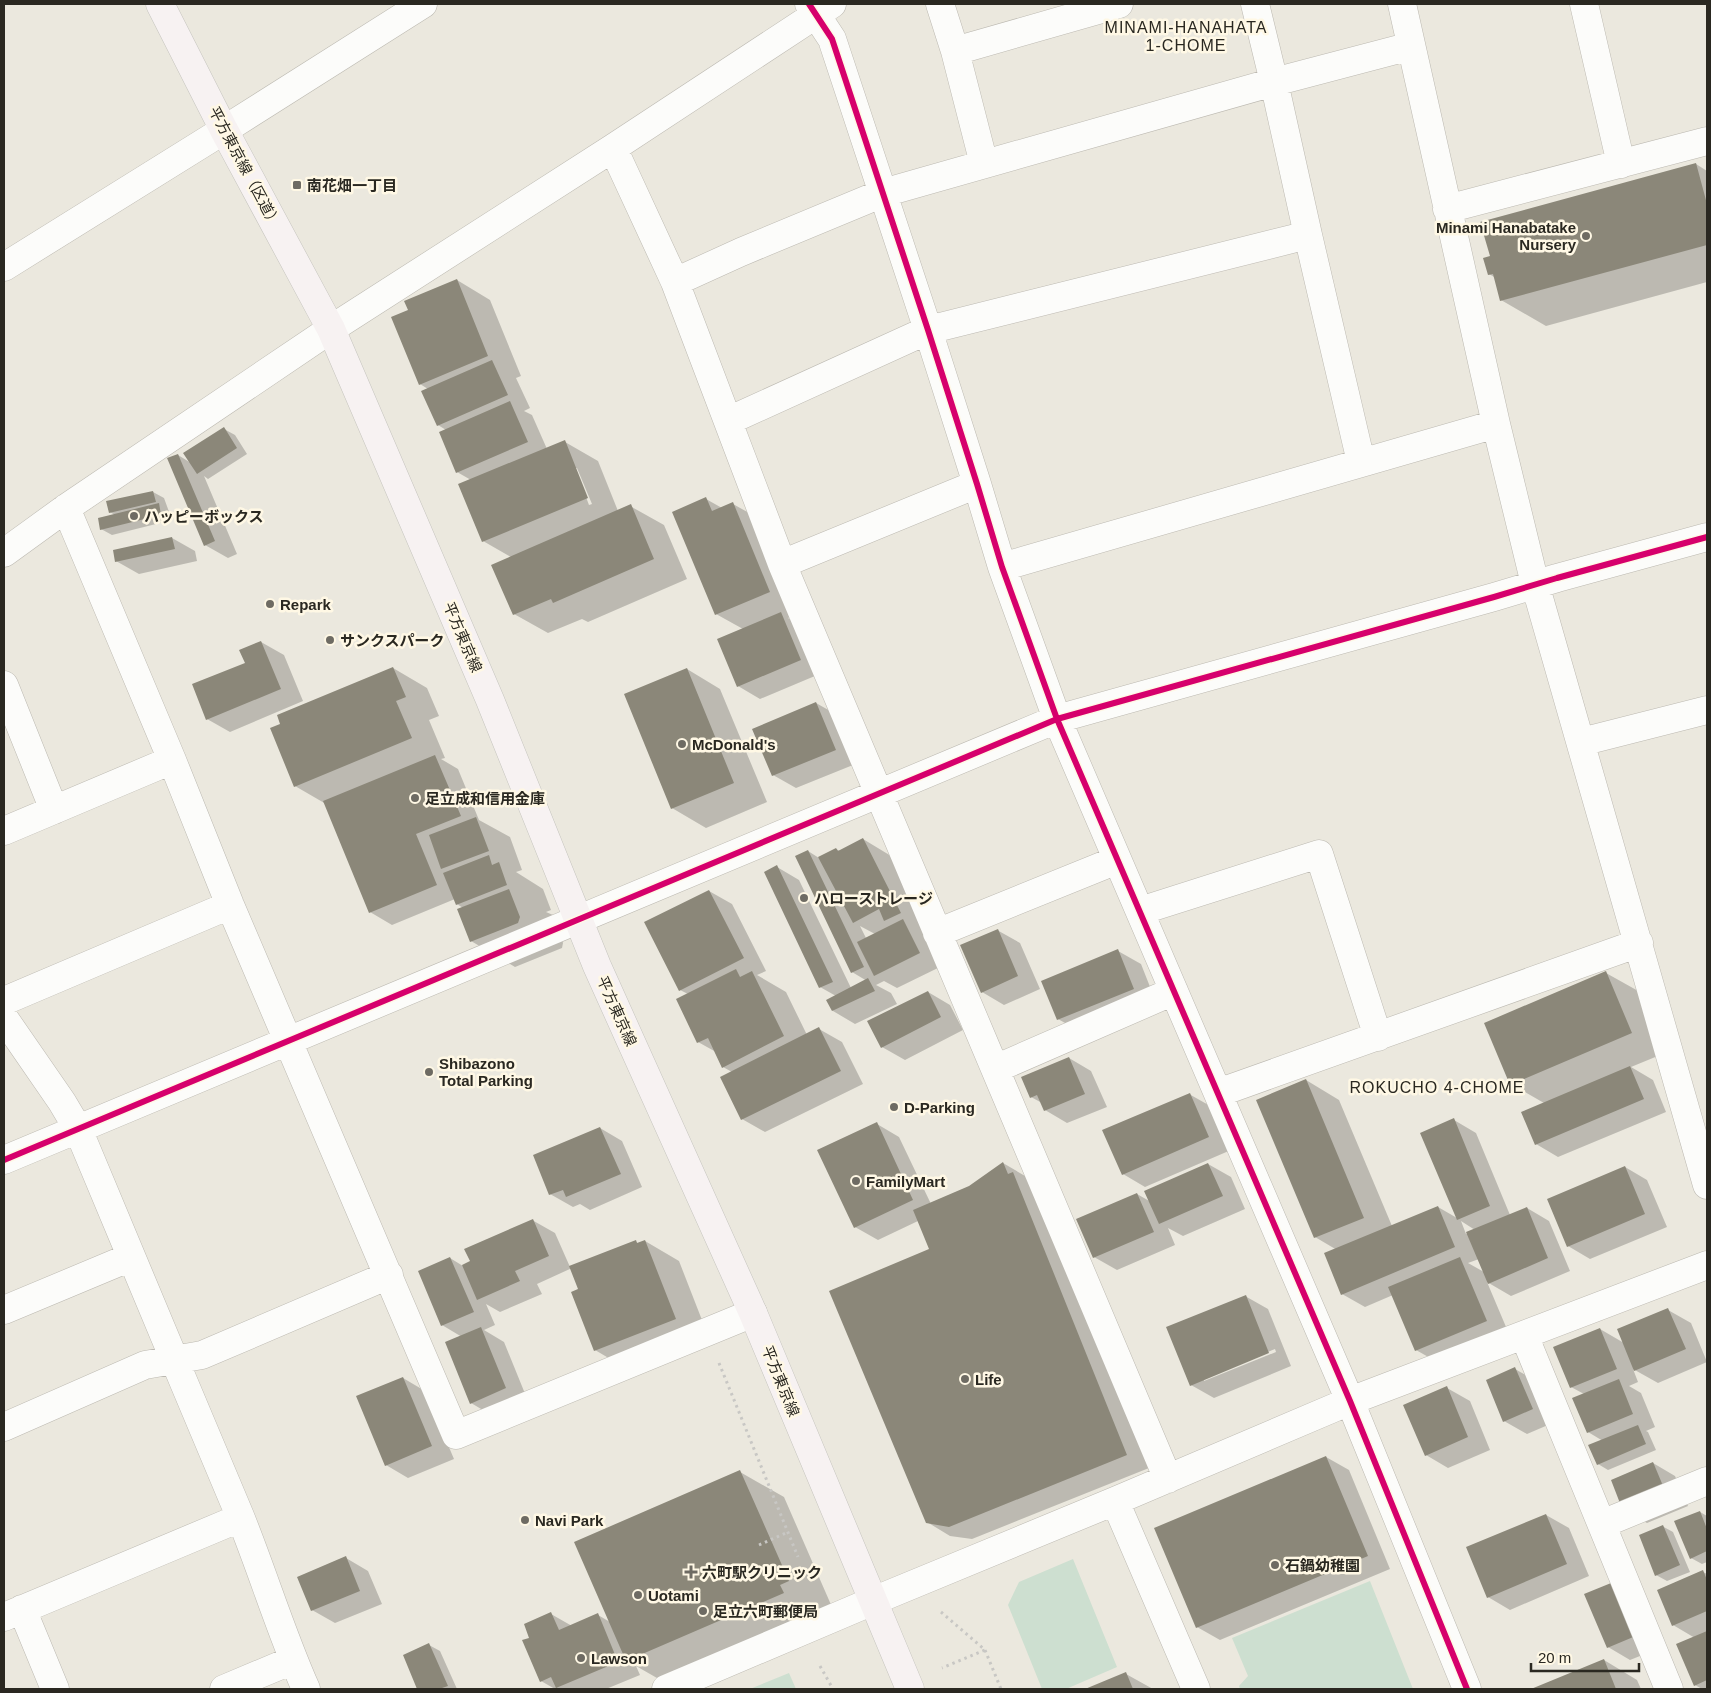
<svg xmlns="http://www.w3.org/2000/svg" width="1711" height="1693" viewBox="0 0 1711 1693" font-family="Arial,'Noto Sans JP',sans-serif">
<rect width="100%" height="100%" fill="#ebe8de"/>
<path fill="#cddfd0" d="M1073,1559L1117,1667L1066,1689H1042L1008,1605L1019,1582Z
M1370,1581L1413,1689H1240L1239,1686L1248,1676L1232,1638Z
M789,1673L796,1689H750Z"/>
<path fill="#0003" fill-rule="evenodd" d="M1696,164L1707,171V282L1546,326L1501,300L1496,278L1489,274Z
M457,280L490,300L521,376L516,378L530,408L524,411L532,415L547,449L565,442L598,461L618,511L630,506L664,525L687,579L588,622L582,619L548,633L514,614L511,557L483,541L471,480L457,472L446,430L438,425L428,389L420,384L410,311ZM575,468H577L592,504L589,505Z
M224,429L235,435L247,454L208,479L204,476L237,554L228,558L205,545L178,455L191,463Z
M153,492L164,498L172,520L112,535L101,529L115,515L110,512Z
M706,499L722,508L733,504L767,523L803,611L788,618L803,626L822,673L760,699L738,686L743,629L716,614Z
M172,538L195,551L197,561L139,574L116,561Z
M261,642L284,655L303,701L230,732L207,719Z
M393,668L427,688L439,716L429,720L445,758L441,759L458,769L479,820L510,837L522,870L516,872L543,889L551,910L546,912L553,915L563,943L562,948L515,967L471,941L463,908L457,904L455,899L392,925L370,912L326,804L295,786Z
M687,669L720,689L767,802L706,828L672,808Z
M816,703L839,716L858,763L796,788L773,775Z
M863,839L896,859L942,966L897,988L884,981L876,985L891,993L897,1004L855,1024L833,1011L836,996L820,987L777,867L799,880L851,988L867,981L852,972L808,851L819,858L836,849L840,851ZM860,926L875,934L866,938Z
M709,891L732,904L766,971L757,975L786,992L807,1035L819,1029L842,1042L863,1084L765,1132L742,1119L732,1072L723,1067L716,1052L698,1042L688,994L680,990Z
M997,930L1020,943L1040,989L1004,1005L982,992Z
M1118,951L1141,964L1156,1002L1081,1032L1058,1019Z
M1606,973L1640,992L1665,1053L1631,1067L1653,1080L1666,1112L1558,1157L1536,1144L1544,1103L1511,1084Z
M928,992L950,1005L963,1030L905,1060L882,1047Z
M1069,1058L1091,1071L1107,1107L1067,1123L1045,1110L1042,1103L1031,1097Z
M1306,1080L1339,1100L1392,1226L1438,1207L1457,1218L1454,1120L1476,1133L1510,1215L1527,1208L1549,1221L1570,1271L1511,1296L1487,1282L1509,1334L1439,1363L1416,1350L1393,1295L1365,1307L1342,1294L1337,1250L1315,1237ZM1461,1221L1475,1230L1466,1234ZM1479,1259L1484,1272L1468,1263Z
M1189,1094L1212,1107L1231,1150L1145,1187L1123,1174Z
M877,1124L899,1137L931,1204L970,1187L1003,1163L1025,1176L1028,1182L1035,1186L1149,1468L972,1539L950,1536L927,1522L931,1250L918,1221L878,1240L855,1227Z
M600,1128L622,1141L642,1187L590,1210L580,1204L573,1207L550,1194Z
M1208,1164L1231,1177L1245,1209L1183,1236L1168,1228L1175,1245L1117,1270L1094,1257L1078,1220L1137,1194L1151,1202Z
M1625,1167L1647,1180L1667,1227L1590,1259L1568,1246Z
M532,1220L555,1233L570,1267L636,1242L639,1244L645,1241L679,1261L709,1338L629,1370L595,1350L580,1290L572,1268L537,1284L542,1294L500,1312L486,1304L495,1325L484,1330L504,1342L528,1401L493,1416L471,1403L462,1337L442,1325L450,1258L463,1266L471,1262Z
M1245,1296L1268,1309L1291,1366L1214,1398L1191,1385ZM1275,1349L1276,1352L1204,1381V1378Z
M1668,1310L1691,1323L1707,1362L1658,1383L1633,1369L1638,1382L1629,1386L1641,1393L1655,1427L1646,1431L1648,1432L1656,1450L1608,1470L1598,1464L1603,1441L1588,1432L1584,1394L1571,1387L1600,1329L1624,1343Z
M1515,1369L1538,1382L1555,1422L1527,1434L1504,1421Z
M403,1378L425,1391L454,1459L408,1478L386,1465Z
M1447,1388L1470,1401L1490,1450L1448,1468L1426,1455Z
M1326,1457L1349,1470L1390,1569L1220,1640L1197,1627Z
M1653,1463L1675,1476L1688,1506L1647,1523L1624,1510Z
M740,1472L784,1497L832,1607L671,1686L636,1666L640,1675L606,1689H555L541,1681L531,1638L551,1614L572,1626L598,1615L610,1622Z
M1700,1512L1707,1516V1562L1702,1564L1691,1558Z
M1546,1515L1569,1528L1589,1576L1510,1610L1488,1597Z
M1662,1526L1673,1532L1690,1572L1667,1581L1656,1575Z
M346,1558L368,1571L382,1604L335,1623L312,1610Z
M1703,1572L1707,1574V1689H1702L1695,1685V1638L1673,1625Z
M1586,1595L1660,1648L1630,1660L1608,1647Z
M429,1645L440,1651L457,1689H419L405,1655Z
M1604,1660L1637,1680L1641,1689H1534Z
M1126,1674L1153,1689H1088Z"/>
<path fill="#8b8779" d="M1696,163L1707,204V245L1500,301L1493,274L1488,275L1483,258L1490,256L1480,222Z
M457,279L488,356L419,385L391,317L408,310L404,301Z
M492,360L508,395L437,426L421,391Z
M510,401L528,442L456,473L439,432Z
M224,427L237,448L197,474L183,453Z
M565,440L588,498L482,542L458,484Z
M178,454L215,541L204,546L167,458Z
M153,491L156,502L109,513L106,501Z
M706,497L712,511L733,502L770,592L715,615L672,512Z
M159,503L161,515L100,530L98,518Z
M631,504L654,559L553,603L551,599L513,615L491,565Z
M172,537L175,549L115,562L113,550Z
M781,612L801,660L737,687L717,639Z
M261,641L281,689L206,720L192,684L245,663L239,650Z
M393,667L406,697L396,701L412,738L294,787L270,728L280,724L277,715Z
M687,668L734,783L671,809L624,694Z
M816,702L836,750L772,776L752,729Z
M435,755L461,816L416,834L437,885L369,913L323,801Z
M476,817L489,851L441,869L429,835Z
M863,838L901,913L884,921L879,909L853,923L818,857L836,848L838,851Z
M808,850L864,967L851,973L795,856Z
M489,855L492,865L499,862L507,885L456,905L443,873Z
M777,865L833,982L819,988L764,872Z
M509,889L520,917L518,923L470,942L457,909Z
M709,890L744,958L679,991L644,922Z
M903,919L920,953L874,976L857,942Z
M998,929L1018,976L981,993L960,945Z
M1118,949L1134,989L1057,1020L1041,981Z
M736,969L740,977L752,971L784,1036L722,1068L708,1038L697,1043L676,999Z
M1606,971L1632,1033L1510,1085L1484,1023Z
M868,978L875,991L832,1011L826,1000Z
M928,991L941,1017L881,1048L867,1021Z
M819,1027L841,1071L741,1120L720,1077Z
M1069,1057L1085,1094L1044,1111L1037,1095L1030,1098L1021,1077Z
M1630,1066L1644,1099L1535,1145L1521,1112Z
M1306,1079L1364,1218L1314,1238L1256,1100Z
M1190,1093L1209,1137L1122,1175L1102,1130Z
M1454,1118L1490,1206L1457,1220L1420,1133Z
M877,1122L913,1200L854,1228L817,1150Z
M600,1127L621,1174L566,1197L563,1190L549,1195L533,1155Z
M1003,1162L1008,1174L1013,1172L1127,1455L949,1527L926,1523L829,1291L929,1249L913,1210L969,1186Z
M1208,1163L1223,1196L1159,1224L1144,1191Z
M1625,1166L1645,1214L1567,1247L1547,1199Z
M1137,1193L1154,1232L1093,1258L1076,1219Z
M1438,1206L1455,1247L1341,1295L1324,1253Z
M1527,1207L1548,1258L1488,1284L1466,1232Z
M533,1219L549,1256L515,1271L520,1281L477,1300L462,1265L470,1261L464,1249Z
M636,1240L637,1243L645,1240L676,1319L594,1351L571,1292L578,1289L569,1266Z
M450,1257L474,1312L441,1326L418,1271Z
M1460,1257L1487,1321L1415,1351L1388,1287Z
M1246,1295L1269,1353L1190,1386L1166,1327Z
M1668,1308L1686,1349L1634,1371L1617,1329Z
M481,1327L506,1388L470,1404L445,1342Z
M1600,1328L1617,1369L1570,1388L1553,1347Z
M1515,1367L1533,1409L1503,1422L1486,1380Z
M403,1377L432,1446L385,1466L356,1396Z
M1619,1379L1633,1414L1587,1433L1572,1398Z
M1447,1386L1468,1437L1425,1456L1403,1405Z
M1638,1425L1646,1444L1597,1465L1588,1445Z
M1326,1456L1368,1556L1196,1628L1154,1528Z
M1653,1462L1666,1493L1623,1511L1611,1480Z
M740,1470L789,1581L780,1585L784,1593L626,1661L574,1542Z
M1700,1511L1707,1529V1551L1690,1559L1674,1521Z
M1546,1514L1567,1564L1487,1598L1466,1547Z
M1663,1525L1680,1565L1655,1576L1639,1535Z
M346,1556L360,1591L311,1611L297,1577Z
M1703,1570L1707,1580V1611L1672,1626L1657,1590Z
M1616,1581L1638,1635L1607,1648L1584,1594Z
M551,1612L559,1630L598,1613L618,1662L556,1688L551,1677L540,1682L522,1640L529,1638L524,1624Z
M1707,1631V1680L1694,1686L1676,1644Z
M429,1643L448,1686L439,1689H417L403,1655Z
M1604,1659L1616,1689H1531Z
M1126,1672L1133,1689H1085Z"/>
<g fill="none" stroke-linecap="round" stroke-linejoin="round">
<g stroke="#bcb9b1" stroke-width="29">
<path id="minor" d="M809,4L832,39L928,330L977,484L1002,567L1057,719L1350,1401L1467,1689
M940,4L955,51L984,164
M1255,4L1274,82L1308,235
M1402,4L1496,424L1535,584L1707,1185
M1584,4L1621,164
M955,51L1119,4
M613,148L675,282L782,564L1168,1479
M1447,209L1707,141
M4,267L224,130L423,4
M675,282L741,252L883,193L1274,82L1411,46
M728,421L928,330L1308,235L1361,462
M66,508L172,760L230,905L456,1435L753,1313
M4,553L66,508L331,329L613,148L832,4
M782,564L977,484
M1002,567L1496,424
M4,685L54,810
M1581,742L1707,710
M4,831L172,760
M1140,911L1319,854L1378,1037
M937,933L1117,860
M4,1001L230,905
M4,1018L62,1102L78,1129C131,1258 186,1387 240,1516C263,1573 281,1633 306,1689
M995,1069L1174,991
M1218,1093L1639,943
M4,1160L1057,719L1494,597L1557,578L1707,537
M4,1310L131,1257
M1524,1335L1669,1689
M4,1427L145,1365L202,1355L389,1275
M1115,1501L1196,1689
M1602,1524L1707,1481
M22,1609L55,1689
M4,1617L240,1518
M224,1689L293,1660
M666,1689L873,1601L1115,1501L1350,1401L1707,1265"/>
</g>
<g stroke="#c5c4be" stroke-width="29">
<path id="major" d="M160,4L224,130L331,329L490,700L597,966L753,1313L910,1689"/>
</g>
<path stroke="#c8c7c4" stroke-width="3" stroke-dasharray="2.5 4" stroke-linecap="butt" d="M719,1363L798,1557
M759,1545L788,1532
M941,1612L985,1650L942,1668
M985,1650L1001,1689
M820,1666L833,1689"/>
<use href="#minor" stroke="#fcfcfa" stroke-width="28"/>
<use href="#major" stroke="#f7f2f2" stroke-width="28"/>
<g stroke="#fff8e5" stroke-width="9">
<path id="cycleway" d="M809,4L832,39L928,330L977,484L1002,567L1057,719L1350,1401L1467,1689
M4,1160L1057,719L1494,597L1557,578L1707,537"/>
</g>
<use href="#cycleway" stroke="#d6006c" stroke-width="6"/>
</g>
<g fill="#6e6b63" stroke="#fff8e5" stroke-width="2">
<rect x="292" y="180" width="10" height="10" rx="2.5"/>
<circle cx="1586" cy="236" r="5"/>
<circle cx="134" cy="516" r="5"/>
<circle cx="270" cy="604" r="5"/>
<circle cx="330" cy="640" r="5"/>
<circle cx="682" cy="744" r="5"/>
<circle cx="415" cy="798" r="5"/>
<circle cx="804" cy="898" r="5"/>
<circle cx="429" cy="1072" r="5"/>
<circle cx="894" cy="1107" r="5"/>
<circle cx="856" cy="1181" r="5"/>
<circle cx="965" cy="1379" r="5"/>
<circle cx="525" cy="1520" r="5"/>
<circle cx="1275" cy="1565" r="5"/>
<path d="M688.5 1564.5h5v5h5v5h-5v5h-5v-5h-5v-5h5z"/>
<circle cx="638" cy="1595" r="5"/>
<circle cx="703" cy="1611" r="5"/>
<circle cx="581" cy="1658" r="5"/>
</g>
<g text-anchor="middle" dominant-baseline="central" stroke-width="5" stroke-linejoin="round" paint-order="stroke">
<g font-size="15" fill="#2a2821" stroke="#fff8e5">
<text transform="translate(245 167) rotate(62)">平方東京線（区道）</text>
<text transform="translate(463 637) rotate(67)">平方東京線</text>
<text transform="translate(617 1011) rotate(66)">平方東京線</text>
<text transform="translate(781 1381) rotate(68)">平方東京線</text>
</g>
<g font-size="15" font-weight="bold" fill="#2a2821" stroke="#fff8e5" text-anchor="start">
<text x="307" y="185">南花畑一丁目</text>
<text x="1576" y="227" text-anchor="end">Minami Hanabatake<tspan x="1576" dy="17">Nursery</tspan></text>
<text x="144" y="516">ハッピーボックス</text>
<text x="280" y="604">Repark</text>
<text x="340" y="640">サンクスパーク</text>
<text x="692" y="744">McDonald's</text>
<text x="425" y="798">足立成和信用金庫</text>
<text x="814" y="898">ハローストレージ</text>
<text x="439" y="1063">Shibazono<tspan x="439" dy="17">Total Parking</tspan></text>
<text x="904" y="1107">D-Parking</text>
<text x="866" y="1181">FamilyMart</text>
<text x="975" y="1379">Life</text>
<text x="535" y="1520">Navi Park</text>
<text x="1285" y="1565">石鍋幼稚園</text>
<text x="702" y="1572">六町駅クリニック</text>
<text x="648" y="1595">Uotami</text>
<text x="713" y="1611">足立六町郵便局</text>
<text x="591" y="1658">Lawson</text>
</g>
<g font-size="16" letter-spacing="1" fill="#2a2821" stroke="#fff8e5">
<text x="1186" y="27">MINAMI-HANAHATA<tspan x="1186" dy="18">1-CHOME</tspan></text>
<text x="1437" y="1087">ROKUCHO 4-CHOME</text>
</g>
</g>
<rect width="1711" height="1693" fill="none" stroke="#2a2821" stroke-width="10"/>
<path d="M1531 1663v8h108v-8" fill="none" stroke="#2a2821" stroke-width="2.5"/>
<text x="1538" y="1663" font-size="15" fill="#2a2821" stroke="#fff8e5" stroke-width="4" paint-order="stroke">20 m</text>
</svg>
